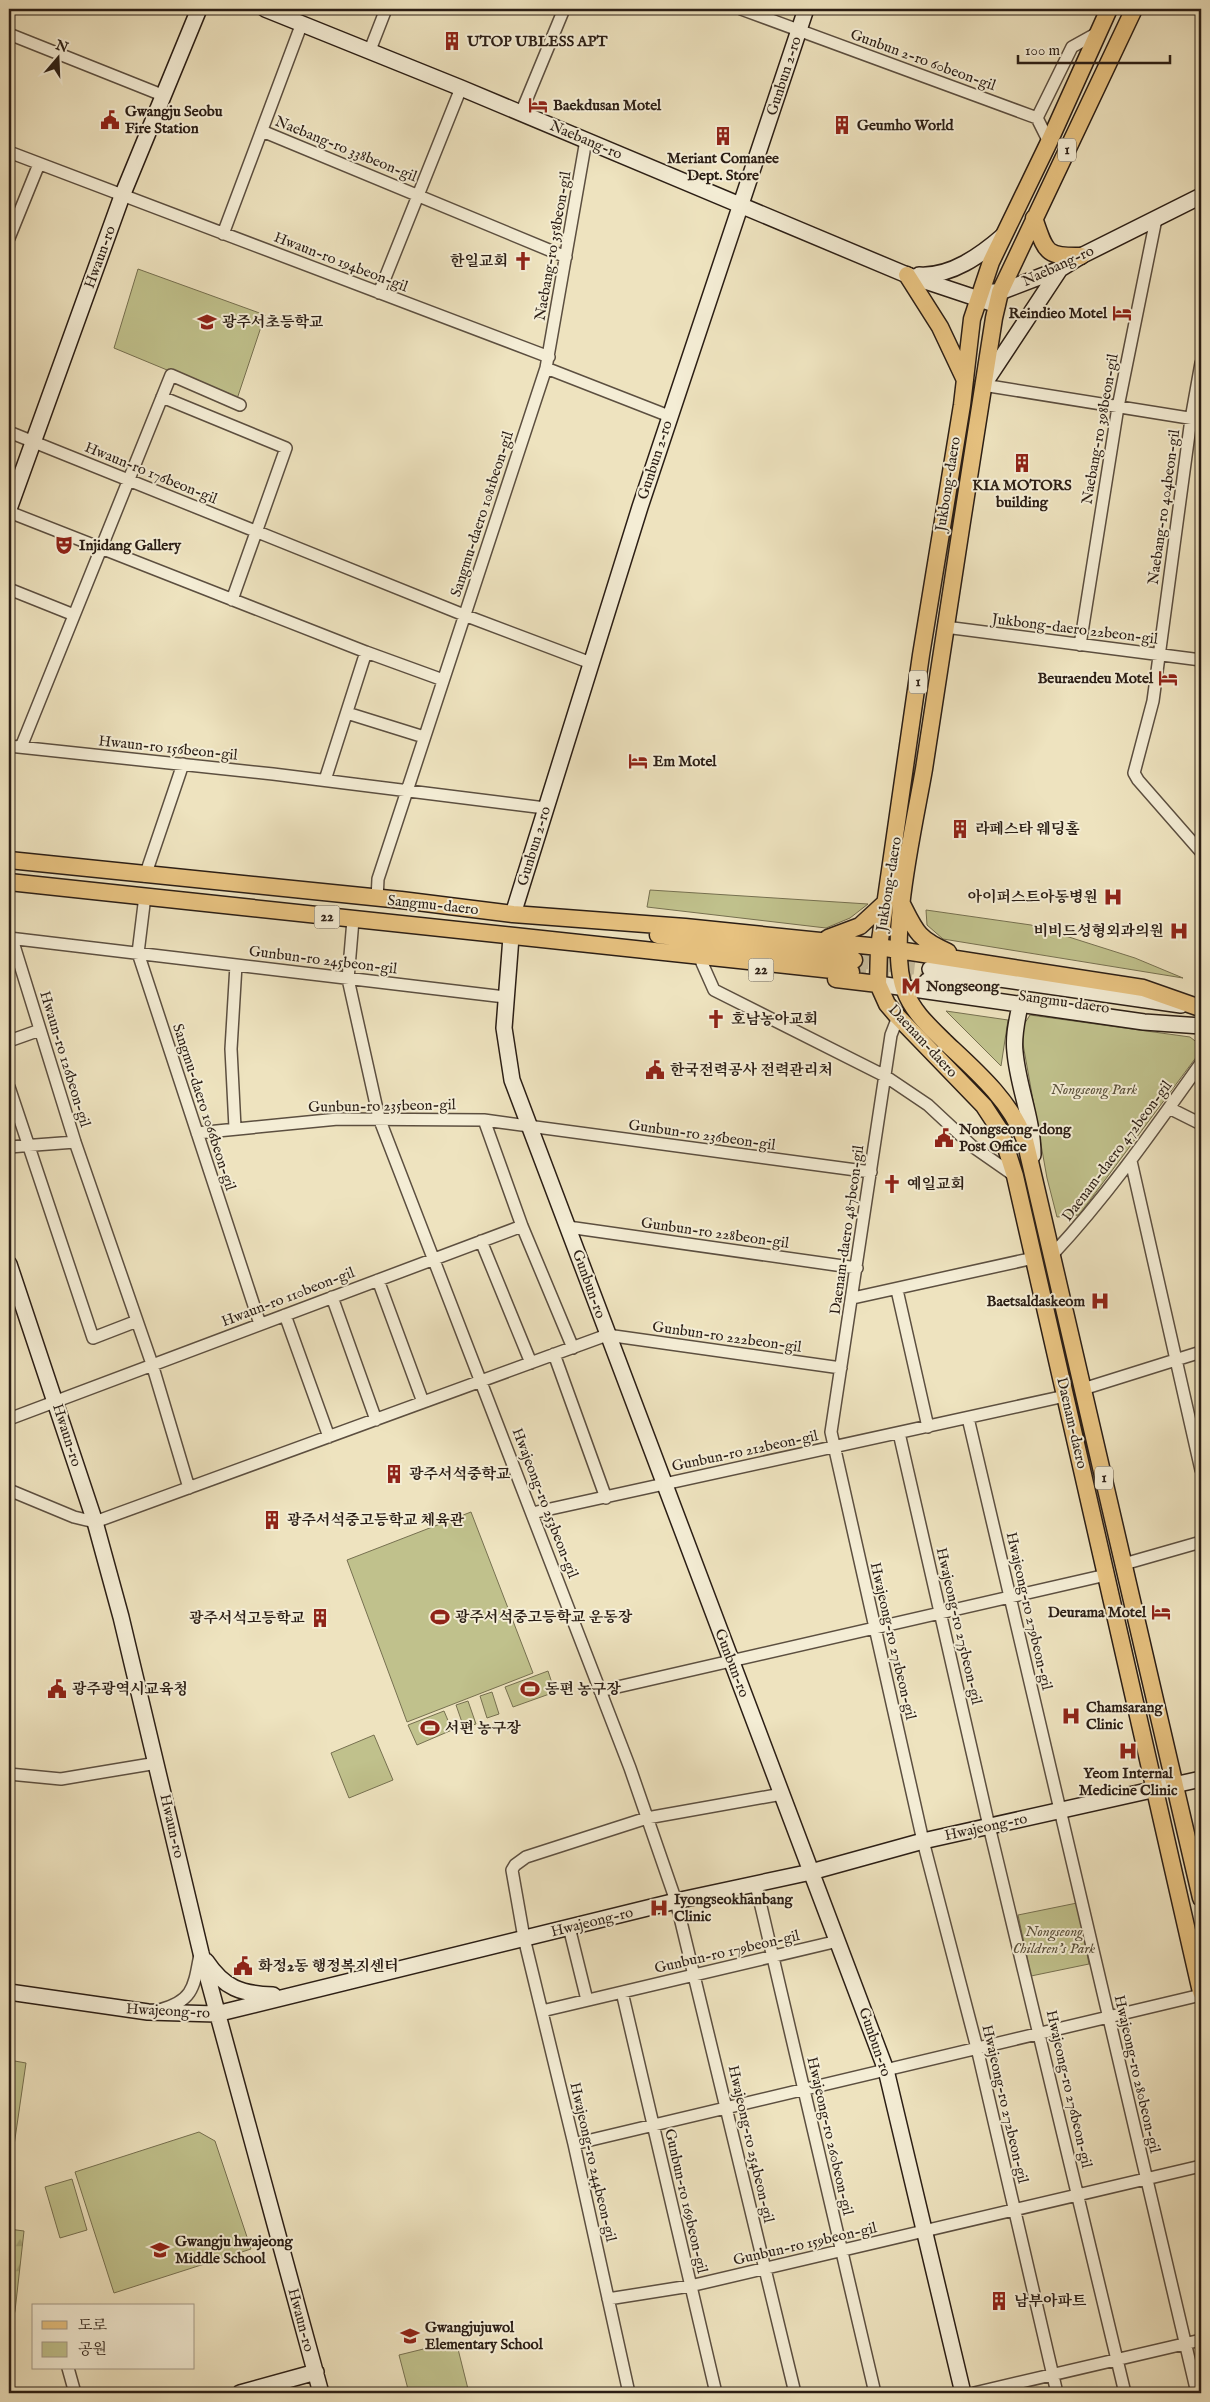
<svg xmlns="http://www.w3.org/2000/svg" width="1210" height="2402" viewBox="0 0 1210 2402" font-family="'IM FELL English','Noto Serif KR',serif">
<defs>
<pattern id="forest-firs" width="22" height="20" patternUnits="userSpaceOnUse" patternTransform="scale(1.25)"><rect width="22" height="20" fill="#c0c18c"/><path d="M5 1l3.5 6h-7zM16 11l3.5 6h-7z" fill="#a5a578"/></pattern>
</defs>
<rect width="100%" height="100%" fill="#eee3bf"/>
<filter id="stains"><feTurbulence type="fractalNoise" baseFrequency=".004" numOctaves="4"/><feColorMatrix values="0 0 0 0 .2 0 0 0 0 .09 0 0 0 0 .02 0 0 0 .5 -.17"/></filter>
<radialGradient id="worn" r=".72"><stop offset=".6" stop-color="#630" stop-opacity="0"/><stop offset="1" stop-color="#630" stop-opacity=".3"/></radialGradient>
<path fill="url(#forest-firs)" stroke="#767050" d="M9,2229L24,2231L15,2311L9,2335Z"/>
<path fill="#c0c18c" stroke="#767050" d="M138,269L265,315L237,399L114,348Z
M650,890L868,904L850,918L826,928L647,907Z
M926,910L1031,925L1135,958L1183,978L943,939L927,925Z
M946,1011L1008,1020L1001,1066Z
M1030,1015L1190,1037L1199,1044L1200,1052L1079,1215L1057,1217L1047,1178L1023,1044V1026Z
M471,1512L533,1673L407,1722L347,1560Z
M548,1671L555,1692L513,1707L505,1687Z
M492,1692L499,1714L487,1718L480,1696Z
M468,1701L476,1724L464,1728L456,1705Z
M444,1711L452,1730L417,1745L408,1725Z
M374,1735L393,1780L349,1798L331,1753Z
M1077,1903L1089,1964L1031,1976L1018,1915Z
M9,2060L26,2063L9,2180Z
M199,2132L215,2141L251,2249L114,2293L75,2172Z
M72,2179L87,2230L60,2238L45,2187Z
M456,2341L469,2393H409L399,2355Z"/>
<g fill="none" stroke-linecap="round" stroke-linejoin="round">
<path stroke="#c7bc9d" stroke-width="15" stroke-dasharray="15 8" stroke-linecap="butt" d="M854,960L930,969
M851,972L927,981"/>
<g stroke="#5c4f40" stroke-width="14">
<path id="street" d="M741,9L1037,118
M9,34L162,95
M370,50L386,9
M521,113L564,9
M1037,118L1072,47L1099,32
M1037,118L1049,142
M262,131L566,257
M9,152L549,357
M223,234L302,23
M9,238L39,164
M379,293L461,88
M1201,363L1191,419L1153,701L1134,773L1138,780L1201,852
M546,368L669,416
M983,385L1201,420
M162,397L286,448L232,600
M9,432L464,615L591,663
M9,512L366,652L443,680
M9,589L74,615
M945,627L1201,660
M1080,645L1118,407L1156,219
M347,713L424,737
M9,746L273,774L545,808
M21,747L171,375L240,405
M325,780L366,652
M145,876L183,764
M145,896L138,953L260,1324
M377,899L378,879L546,368L586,140
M353,920L348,979L379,1118L630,1768L676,1901L795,2393
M9,938L505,997
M12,939L75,1142L152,1364L189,1488
M702,963L714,990L885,1076L928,1105L972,1146L1015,1176
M898,1017L891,1035L831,1432L923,1841L977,2048L1057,2393
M9,1041L40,1030
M9,1087L93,1338L137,1321
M1169,1108L1201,1124
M484,1120L522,1226L573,1348
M235,1128L231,1049L236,965
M197,1133L338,1119L484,1120L871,1172
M9,1147L75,1142
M1131,1161L1201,1470
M568,1227L857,1268
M481,1241L531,1363
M1053,1254C1108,1195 1154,1129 1201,1063
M378,1280L423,1402
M897,1290L928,1427
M332,1297L376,1420
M853,1298L1034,1258
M285,1315L329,1437
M554,1354L606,1498
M1083,1389L1201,1352
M968,1418L1197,2393
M9,1419L522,1226
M899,1433L989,1826L1125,2393
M9,1490L74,1517L95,1522L607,1335L841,1368
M532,1513L1065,1396
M1124,1564L1201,1542
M600,1691L1106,1575
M9,1774L61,1779L157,1763
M756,1885L875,2393
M569,1927L587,2000
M622,1992L716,2393
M159,2010C194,2001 194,1986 200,1954
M542,2011L838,1941
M574,2144L1201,1995
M608,2299L690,2286L1201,2166
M68,2368L75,2393
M629,2393L574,2144L524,1938L512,1870L515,1865L526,1857L647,1818L782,1794
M974,2393L1201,2340"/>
</g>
<g stroke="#2b1e15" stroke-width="18">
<path id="secondary" d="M265,9L461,88L907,275L997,305
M919,275C951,277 981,255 1004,235
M991,292H1000L1060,269L1081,256L1201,196
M984,384L1060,269
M9,509L122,196L199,9
M513,914L640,507L806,9
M511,937L504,1028L512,1080L886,2070L963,2393
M930,969L1181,1005
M927,981L973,988
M878,984L1144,1022L1201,1026
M1020,1005C1017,1021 1013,1036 1015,1052C1018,1087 1033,1119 1033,1155
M9,1264L95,1522L121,1617L201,1953L321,2393
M206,1961C224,1988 241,1994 273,1995
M9,1992L148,2012L216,2014L676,1901L811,1872L923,1841L1201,1779
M240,2393L316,2372"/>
</g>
<g stroke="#2b1e15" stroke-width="19">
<path id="primary" d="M1109,9L1049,142L991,262L972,319L962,405L921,655L879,947L878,984L887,1004L898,1017L984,1106L1001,1132L1015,1176L1201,1992
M1134,9L1000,292L994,318C970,468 947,619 924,769C915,822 886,944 905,991C913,1012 929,1026 945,1042C975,1070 1010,1100 1025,1140L1201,1898
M1034,218C1046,251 1044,257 1081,256
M907,275L940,327L965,380
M9,860L401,900L513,914L685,927L879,947L1143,988L1200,1008
M9,882L851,972
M902,904C916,932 918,939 948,952
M658,935L854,960
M828,938L860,926L886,902
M836,979L878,984"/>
</g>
<use href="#street" stroke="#f4edd5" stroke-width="11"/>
<use href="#secondary" stroke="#f4edd5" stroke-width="15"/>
<use href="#primary" stroke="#e7c280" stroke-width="16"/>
</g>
<defs>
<g id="building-bare" transform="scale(1.5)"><path d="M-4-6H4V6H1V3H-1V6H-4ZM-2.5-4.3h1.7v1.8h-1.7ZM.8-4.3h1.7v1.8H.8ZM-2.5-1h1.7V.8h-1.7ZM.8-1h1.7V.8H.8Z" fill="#8f2418" stroke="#f4edd5" stroke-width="2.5" paint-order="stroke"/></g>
<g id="hotel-bare" transform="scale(1.5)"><path d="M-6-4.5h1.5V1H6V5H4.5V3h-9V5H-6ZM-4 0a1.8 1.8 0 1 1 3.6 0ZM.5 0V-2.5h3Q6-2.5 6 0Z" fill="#8f2418" stroke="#f4edd5" stroke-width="2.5" paint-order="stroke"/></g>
<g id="civic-bare" transform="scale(1.5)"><path d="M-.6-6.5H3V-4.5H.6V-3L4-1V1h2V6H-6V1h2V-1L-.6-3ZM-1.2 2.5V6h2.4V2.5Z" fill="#8f2418" stroke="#f4edd5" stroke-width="2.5" paint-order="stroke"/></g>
<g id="church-bare" transform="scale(1.5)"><path d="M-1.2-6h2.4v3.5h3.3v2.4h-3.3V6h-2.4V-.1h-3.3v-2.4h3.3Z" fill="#8f2418" stroke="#f4edd5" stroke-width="2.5" paint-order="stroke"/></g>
<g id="school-bare" transform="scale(1.5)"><path d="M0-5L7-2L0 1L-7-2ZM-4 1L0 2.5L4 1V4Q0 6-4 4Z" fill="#8f2418" stroke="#f4edd5" stroke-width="2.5" paint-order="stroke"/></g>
<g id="theatre-bare" transform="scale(1.5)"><path d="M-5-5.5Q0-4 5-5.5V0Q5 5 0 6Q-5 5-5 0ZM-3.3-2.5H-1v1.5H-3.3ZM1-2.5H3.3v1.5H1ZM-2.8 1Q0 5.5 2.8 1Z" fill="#8f2418" stroke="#f4edd5" stroke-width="2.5" paint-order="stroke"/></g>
<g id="hospital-bare" transform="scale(1.5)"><path d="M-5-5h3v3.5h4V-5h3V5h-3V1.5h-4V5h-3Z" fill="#8f2418" stroke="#f4edd5" stroke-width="2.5" paint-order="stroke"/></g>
<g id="metro-bare" transform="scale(1.5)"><path d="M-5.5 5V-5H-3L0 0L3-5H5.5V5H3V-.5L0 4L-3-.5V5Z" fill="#8f2418" stroke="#f4edd5" stroke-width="2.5" paint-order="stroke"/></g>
<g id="stadium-bare" transform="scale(1.5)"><path d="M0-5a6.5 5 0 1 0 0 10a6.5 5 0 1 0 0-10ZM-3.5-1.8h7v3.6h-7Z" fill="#8f2418" stroke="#f4edd5" stroke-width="2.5" paint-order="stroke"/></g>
</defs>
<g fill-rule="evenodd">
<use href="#building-bare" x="452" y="41"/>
<use href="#hotel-bare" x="538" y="105"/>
<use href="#civic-bare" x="110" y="120"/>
<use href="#building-bare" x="842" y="125"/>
<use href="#building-bare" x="723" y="136"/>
<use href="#church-bare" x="523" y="261"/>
<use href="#hotel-bare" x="1122" y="313"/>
<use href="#school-bare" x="207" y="322"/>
<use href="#building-bare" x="1022" y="463"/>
<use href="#theatre-bare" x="64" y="545"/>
<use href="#hotel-bare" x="1168" y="678"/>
<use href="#hotel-bare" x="638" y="761"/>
<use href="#building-bare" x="960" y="829"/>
<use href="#hospital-bare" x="1113" y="897"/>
<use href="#hospital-bare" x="1179" y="931"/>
<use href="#metro-bare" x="911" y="986"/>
<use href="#church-bare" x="716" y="1019"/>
<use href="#civic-bare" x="655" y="1070"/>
<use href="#civic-bare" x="944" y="1138"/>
<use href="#church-bare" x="892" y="1184"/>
<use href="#hospital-bare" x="1100" y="1301"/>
<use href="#building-bare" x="394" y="1474"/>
<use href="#building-bare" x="272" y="1520"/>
<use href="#hotel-bare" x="1161" y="1612"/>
<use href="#stadium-bare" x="440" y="1617"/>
<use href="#building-bare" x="320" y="1618"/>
<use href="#civic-bare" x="57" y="1689"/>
<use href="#stadium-bare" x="530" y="1689"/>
<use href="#hospital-bare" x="1071" y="1716"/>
<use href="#stadium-bare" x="430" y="1728"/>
<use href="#hospital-bare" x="1128" y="1751"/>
<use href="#hospital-bare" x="659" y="1908"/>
<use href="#civic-bare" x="243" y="1966"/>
<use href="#school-bare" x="160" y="2250"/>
<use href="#building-bare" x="999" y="2301"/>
<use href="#school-bare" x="410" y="2336"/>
</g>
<g text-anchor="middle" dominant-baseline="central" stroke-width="4" stroke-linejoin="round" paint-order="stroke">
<g fill="#f4edd5" stroke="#675c4f" stroke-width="1">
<rect x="1058" y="138.5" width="18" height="23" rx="4"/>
<rect x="909" y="670.5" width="18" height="23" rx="4"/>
<rect x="314.5" y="905.5" width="25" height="23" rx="4"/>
<rect x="748.5" y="958.5" width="25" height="23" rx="4"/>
<rect x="1095" y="1466.5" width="18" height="23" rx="4"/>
</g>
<g font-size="14" font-weight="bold" fill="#2b1e15">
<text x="1067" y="150">1</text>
<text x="918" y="682">1</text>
<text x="327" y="917">22</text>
<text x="761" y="970">22</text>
<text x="1104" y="1478">1</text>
</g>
<g font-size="15" font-weight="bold" fill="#2b1e15" stroke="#f4edd5" text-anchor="start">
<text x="467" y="41">UTOP UBLESS APT</text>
<text x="553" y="105">Baekdusan Motel</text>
<text x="125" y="111">Gwangju Seobu<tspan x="125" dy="17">Fire Station</tspan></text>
<text x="857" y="125">Geumho World</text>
<text x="723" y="158" text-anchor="middle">Meriant Comanee<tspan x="723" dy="17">Dept. Store</tspan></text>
<text x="508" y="261" text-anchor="end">한일교회</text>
<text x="1107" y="313" text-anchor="end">Reindieo Motel</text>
<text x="222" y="322">광주서초등학교</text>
<text x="1022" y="485" text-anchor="middle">KIA MOTORS<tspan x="1022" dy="17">building</tspan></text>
<text x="79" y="545">Injidang Gallery</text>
<text x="1153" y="678" text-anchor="end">Beuraendeu Motel</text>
<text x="653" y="761">Em Motel</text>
<text x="975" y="829">라페스타 웨딩홀</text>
<text x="1098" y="897" text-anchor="end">아이퍼스트아동병원</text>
<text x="1164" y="931" text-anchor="end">비비드성형외과의원</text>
<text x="926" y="986">Nongseong</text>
<text x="731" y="1019">호남농아교회</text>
<text x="670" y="1070">한국전력공사 전력관리처</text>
<text x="959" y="1129">Nongseong-dong<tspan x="959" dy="17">Post Office</tspan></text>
<text x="907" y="1184">예일교회</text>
<text x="1085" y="1301" text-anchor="end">Baetsaldaskeom</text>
<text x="409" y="1474">광주서석중학교</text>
<text x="287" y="1520">광주서석중고등학교 체육관</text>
<text x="1146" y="1612" text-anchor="end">Deurama Motel</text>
<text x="455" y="1617">광주서석중고등학교 운동장</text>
<text x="305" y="1618" text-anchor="end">광주서석고등학교</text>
<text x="72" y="1689">광주광역시교육청</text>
<text x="545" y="1689">동편 농구장</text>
<text x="1086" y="1707">Chamsarang<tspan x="1086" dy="17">Clinic</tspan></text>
<text x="445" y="1728">서편 농구장</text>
<text x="1128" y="1773" text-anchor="middle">Yeom Internal<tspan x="1128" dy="17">Medicine Clinic</tspan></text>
<text x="674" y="1899">Iyongseokhanbang<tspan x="674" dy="17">Clinic</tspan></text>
<text x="258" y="1966">화정2동 행정복지센터</text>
<text x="175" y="2241">Gwangju hwajeong<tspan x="175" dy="17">Middle School</tspan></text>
<text x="1014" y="2301">남부아파트</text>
<text x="425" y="2327">Gwangjujuwol<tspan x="425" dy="17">Elementary School</tspan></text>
</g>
<g font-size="15" fill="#2b1e15" stroke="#f4edd5">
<text transform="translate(923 60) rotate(20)">Gunbun 2-ro 60beon-gil</text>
<text transform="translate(784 76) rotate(-72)">Gunbun 2-ro</text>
<text transform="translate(586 140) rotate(23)">Naebang-ro</text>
<text transform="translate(346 149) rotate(22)">Naebang-ro 338beon-gil</text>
<text transform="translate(553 246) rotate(-80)">Naebang-ro 358beon-gil</text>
<text transform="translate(100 257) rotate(-70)">Hwaun-ro</text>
<text transform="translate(341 262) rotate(21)">Hwaun-ro 194beon-gil</text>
<text transform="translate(1058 266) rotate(-25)">Naebang-ro</text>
<text transform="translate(1100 429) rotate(-80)">Naebang-ro 398beon-gil</text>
<text transform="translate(655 460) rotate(-72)">Gunbun 2-ro</text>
<text transform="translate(151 473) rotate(22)">Hwaun-ro 176beon-gil</text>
<text transform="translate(948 484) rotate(-81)">Jukbong-daero</text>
<text transform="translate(1164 507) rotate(-82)">Naebang-ro 404beon-gil</text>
<text transform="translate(482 514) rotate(-72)">Sangmu-daero 1081beon-gil</text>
<text transform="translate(1075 629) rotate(7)">Jukbong-daero 22beon-gil</text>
<text transform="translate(168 748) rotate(6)">Hwaun-ro 156beon-gil</text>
<text transform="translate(534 846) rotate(-73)">Gunbun 2-ro</text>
<text transform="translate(889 884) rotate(-81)">Jukbong-daero</text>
<text transform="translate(433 905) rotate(6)">Sangmu-daero</text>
<text transform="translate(323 960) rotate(7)">Gunbun-ro 245beon-gil</text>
<text transform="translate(1064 1002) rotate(8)">Sangmu-daero</text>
<text transform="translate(923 1041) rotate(47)">Daenam-daero</text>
<text transform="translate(65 1059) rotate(73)">Hwaun-ro 126beon-gil</text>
<text transform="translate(382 1106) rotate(-1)">Gunbun-ro 235beon-gil</text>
<text transform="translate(204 1107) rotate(72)">Sangmu-daero 1066beon-gil</text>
<text transform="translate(702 1135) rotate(8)">Gunbun-ro 236beon-gil</text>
<text transform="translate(1117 1151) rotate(-53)">Daenam-daero 472beon-gil</text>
<text transform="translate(847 1230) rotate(-82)">Daenam-daero 487beon-gil</text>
<text transform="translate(715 1233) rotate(8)">Gunbun-ro 228beon-gil</text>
<text transform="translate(589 1284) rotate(70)">Gunbun-ro</text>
<text transform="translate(288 1297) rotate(-21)">Hwaun-ro 110beon-gil</text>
<text transform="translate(727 1337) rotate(8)">Gunbun-ro 222beon-gil</text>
<text transform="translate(1072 1423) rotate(77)">Daenam-daero</text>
<text transform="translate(67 1435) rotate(72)">Hwaun-ro</text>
<text transform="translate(745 1451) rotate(-12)">Gunbun-ro 212beon-gil</text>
<text transform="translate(545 1503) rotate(69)">Hwajeong-ro 253beon-gil</text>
<text transform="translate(1029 1611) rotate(77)">Hwajeong-ro 279beon-gil</text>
<text transform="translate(959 1626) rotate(77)">Hwajeong-ro 275beon-gil</text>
<text transform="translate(893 1641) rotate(77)">Hwajeong-ro 271beon-gil</text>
<text transform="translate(732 1663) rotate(69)">Gunbun-ro</text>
<text transform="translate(172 1826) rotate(77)">Hwaun-ro</text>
<text transform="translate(986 1827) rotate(-12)">Hwajeong-ro</text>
<text transform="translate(592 1922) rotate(-14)">Hwajeong-ro</text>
<text transform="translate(727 1952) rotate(-13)">Gunbun-ro 179beon-gil</text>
<text transform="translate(168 2011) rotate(3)">Hwajeong-ro</text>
<text transform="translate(875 2042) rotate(71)">Gunbun-ro</text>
<text transform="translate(1137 2074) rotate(77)">Hwajeong-ro 280beon-gil</text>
<text transform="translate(1069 2089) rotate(77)">Hwajeong-ro 276beon-gil</text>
<text transform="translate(1005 2104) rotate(77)">Hwajeong-ro 272beon-gil</text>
<text transform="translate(830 2136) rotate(77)">Hwajeong-ro 260beon-gil</text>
<text transform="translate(751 2144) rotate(77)">Hwajeong-ro 254beon-gil</text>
<text transform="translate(593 2162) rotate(77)">Hwajeong-ro 244beon-gil</text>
<text transform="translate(686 2201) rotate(77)">Gunbun-ro 169beon-gil</text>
<text transform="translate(805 2244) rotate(-13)">Gunbun-ro 159beon-gil</text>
<text transform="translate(301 2320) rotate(75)">Hwaun-ro</text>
</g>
<g font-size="15" font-style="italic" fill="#584f39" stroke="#f4edd5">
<text x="1094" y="1089">Nongseong Park</text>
<text x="1054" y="1931">Nongseong<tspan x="1054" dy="17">Children's Park</tspan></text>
</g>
</g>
<rect width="1210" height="2402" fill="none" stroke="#eee3bf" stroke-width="30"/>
<rect x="10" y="10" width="1190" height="2382" fill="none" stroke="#2b1e15" stroke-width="2.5"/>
<rect x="15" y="15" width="1180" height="2372" fill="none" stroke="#2b1e15"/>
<rect x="32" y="2304" width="162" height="65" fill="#f4edd5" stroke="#a49a88"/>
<rect x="42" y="2321" width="25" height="8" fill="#e7c280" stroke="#a49a88"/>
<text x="78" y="2330" font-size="15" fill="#2b1e15">도로</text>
<rect x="42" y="2342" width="25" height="15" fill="#c0c18c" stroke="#a49a88"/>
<text x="78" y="2354" font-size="15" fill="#2b1e15">공원</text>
<g transform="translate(58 58) rotate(19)" stroke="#f4edd5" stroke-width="4" paint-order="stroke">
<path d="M0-4L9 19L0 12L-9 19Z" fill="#2b1e15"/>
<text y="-8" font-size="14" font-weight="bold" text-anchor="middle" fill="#2b1e15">N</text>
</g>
<path d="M1018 55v8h152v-8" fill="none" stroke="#2b1e15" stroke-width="2.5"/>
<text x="1025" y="55" font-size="15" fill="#2b1e15" stroke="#f4edd5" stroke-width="4" paint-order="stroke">100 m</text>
<rect width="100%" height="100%" filter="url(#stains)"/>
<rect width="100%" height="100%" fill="url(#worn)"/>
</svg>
